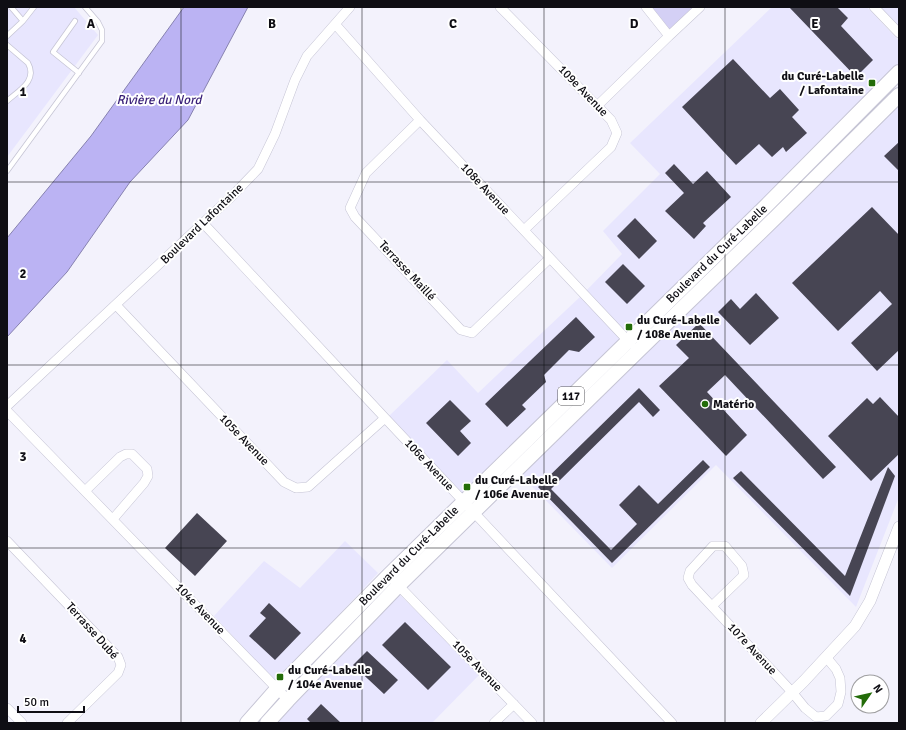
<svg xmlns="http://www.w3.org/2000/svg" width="906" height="730" viewBox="0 0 906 730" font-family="Signika,sans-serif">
<rect width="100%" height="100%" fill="#f3f2fc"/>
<path fill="#e8e6fe" d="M7,7H74L98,35L7,157Z
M772,7H867L899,41V70L463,494L389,416L447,360L478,393L581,296L622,254L603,231L660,174L630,143Z
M874,7H899V33Z
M899,98V497L856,607L716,465L612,568L518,472Z
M345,541L378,573L276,682L214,616L264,561L300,588Z
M396,591L480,674L432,723H269Z"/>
<path fill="#d4d0f5" d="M646,7H700L669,36Z"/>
<path fill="#bbb3f3" stroke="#8782b0" d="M184,7H248L188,120L130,182L67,272L7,337V238L91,136Z"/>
<path fill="#474553" d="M789,7H837L848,18L841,26L873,60L856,77Z
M733,59L770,98L780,89L799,110L792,117L807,133L786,152L783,147L772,157L759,144L736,165L682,107Z
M899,142V171L884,156Z
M674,164L693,184L707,171L731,197L703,223L706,226L694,239L665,211L684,193L665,173Z
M872,207L899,235V350L877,371L851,343L892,304L880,291L838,331L792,283Z
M635,218L657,241L639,259L617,236Z
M623,264L645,286L627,304L605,282Z
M756,293L779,318L750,345L718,312L731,299L740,309Z
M576,317L595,337L579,352L569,350L544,375L546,382L522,405L526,409L507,427L485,404Z
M699,323L836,467L823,479L725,375L707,392L747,435L726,456L659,386L689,358L676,345Z
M639,388L660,410L653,417L639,402L551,489L611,550L637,524L619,505L639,485L658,504L703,460L710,467L612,563L538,487Z
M880,397L899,417V454L871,481L828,436L867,398L873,404Z
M450,400L471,421L460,431L471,443L458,456L426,423Z
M888,467L895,476L850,596L733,478L741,471L845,576Z
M197,513L227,541L195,576L165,548Z
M269,603L301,633L275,660L249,636L266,618L260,613Z
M405,622L451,667L428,690L382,645Z
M367,651L398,680L384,694L353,665Z
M321,704L341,723H311L307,719Z"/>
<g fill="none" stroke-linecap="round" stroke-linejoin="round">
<g stroke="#c6c5d5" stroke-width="6">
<path id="service" d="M11,7L23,21
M75,21L53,52L79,73
M7,36L23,21L34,7
M7,45L28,63C38,81 18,91 7,101
M7,171L102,41V30L98,22L85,7"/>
</g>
<g stroke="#c6c5d5" stroke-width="10">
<path id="minor" d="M500,7L611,120L617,133L611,147L524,230
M874,7L899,33
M335,24L420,120L631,344
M669,36L700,7
M597,106L669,36L646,7
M420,120L366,173L350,208L355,217L461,330L472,333L550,258
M203,223L385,418L672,723
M116,305L284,482L296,488L308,487L385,418
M7,406L232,196L258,169L275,134L295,80L307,56L350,7
M7,411L288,700
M85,491L120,457L126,454H132L147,469L148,476L144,483L113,519
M7,541L118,657L121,665L118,673L67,723
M395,582L532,723
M712,606L744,575L742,566L725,546H713L690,571L688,578L692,585L792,692L805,708L816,717L826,716L838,704L841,692L840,678L836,669L826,657
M7,708L22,723
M494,723L514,704"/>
</g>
<g stroke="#c6c5d5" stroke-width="12">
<path id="tertiary" d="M761,723L804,681L855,626L870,601L899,527"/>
</g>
<g stroke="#c6c5d5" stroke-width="16">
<path id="primary" d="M247,723L277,689L389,575L765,207L899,72
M267,723L288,700L399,585L638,351L775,218L899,95"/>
</g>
<use href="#service" stroke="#fff" stroke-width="4.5"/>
<use href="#minor" stroke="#fff" stroke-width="9"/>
<use href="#tertiary" stroke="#fff" stroke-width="11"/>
<use href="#primary" stroke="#fff" stroke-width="14"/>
</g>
<path fill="none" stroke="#0f0e14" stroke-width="1" stroke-opacity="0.55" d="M181,7V723M362,7V723M544,7V723M725,7V723M7,182H899M7,365H899M7,548H899"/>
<g fill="#236c09" stroke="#fff" stroke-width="1.5">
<rect x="868" y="79" width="8" height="8" rx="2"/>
<rect x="625" y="323" width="8" height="8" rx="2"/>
<circle cx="705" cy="404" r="4"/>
<rect x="463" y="483" width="8" height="8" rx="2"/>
<rect x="276" y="673" width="8" height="8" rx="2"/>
</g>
<g text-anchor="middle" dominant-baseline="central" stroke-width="4" stroke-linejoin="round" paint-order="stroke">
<rect fill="#fff" stroke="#57565a" stroke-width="1" x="558" y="387" width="26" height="18" rx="3"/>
<g font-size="11" font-weight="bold" fill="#0f0e14">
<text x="571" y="396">117</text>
</g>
<g font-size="12" font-weight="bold" fill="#0f0e14" stroke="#fff" text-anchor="start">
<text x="864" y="76" text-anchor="end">du Curé-Labelle<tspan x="864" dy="14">/ Lafontaine</tspan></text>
<text x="637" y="320">du Curé-Labelle<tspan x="637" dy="14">/ 108e Avenue</tspan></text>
<text x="713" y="404">Matério</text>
<text x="475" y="480">du Curé-Labelle<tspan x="475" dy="14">/ 106e Avenue</tspan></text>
<text x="288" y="670">du Curé-Labelle<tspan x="288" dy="14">/ 104e Avenue</tspan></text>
</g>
<g font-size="12" fill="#0f0e14" stroke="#fff">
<text transform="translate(583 91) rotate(46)">109e Avenue</text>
<text transform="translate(485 189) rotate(47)">108e Avenue</text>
<text transform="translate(202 224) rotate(-44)">Boulevard Lafontaine</text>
<text transform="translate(717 254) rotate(-44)">Boulevard du Curé-Labelle</text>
<text transform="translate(407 271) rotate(47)">Terrasse Maillé</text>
<text transform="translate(244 440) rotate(46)">105e Avenue</text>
<text transform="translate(429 465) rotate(47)">106e Avenue</text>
<text transform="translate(409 556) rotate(-45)">Boulevard du Curé-Labelle</text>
<text transform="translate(200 609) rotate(46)">104e Avenue</text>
<text transform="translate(92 631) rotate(48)">Terrasse Dubé</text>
<text transform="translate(752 649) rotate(47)">107e Avenue</text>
<text transform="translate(477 666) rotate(46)">105e Avenue</text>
</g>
<g font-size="13" font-style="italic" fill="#381e77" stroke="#fff">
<text x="159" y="100">Rivière du Nord</text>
</g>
</g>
<g font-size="13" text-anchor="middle" font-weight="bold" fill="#0f0e14" stroke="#fff" stroke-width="4" stroke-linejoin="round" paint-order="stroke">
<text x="91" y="28">A</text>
<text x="272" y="28">B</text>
<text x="453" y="28">C</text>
<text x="634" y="28">D</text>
<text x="815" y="28">E</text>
<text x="23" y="96">1</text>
<text x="23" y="278">2</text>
<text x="23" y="461">3</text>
<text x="23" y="643">4</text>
</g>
<rect width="906" height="730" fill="none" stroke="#0f0e14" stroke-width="16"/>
<g transform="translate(870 694) rotate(56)"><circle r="19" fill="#ffffff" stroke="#9f9fa1"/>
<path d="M0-3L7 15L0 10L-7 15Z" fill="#236c09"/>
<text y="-6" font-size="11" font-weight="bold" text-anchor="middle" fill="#0f0e14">N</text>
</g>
<path d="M18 706v6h66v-6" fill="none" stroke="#0f0e14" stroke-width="2"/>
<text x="24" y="706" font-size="12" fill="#0f0e14" stroke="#ffffff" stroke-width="3" paint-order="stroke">50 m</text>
</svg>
